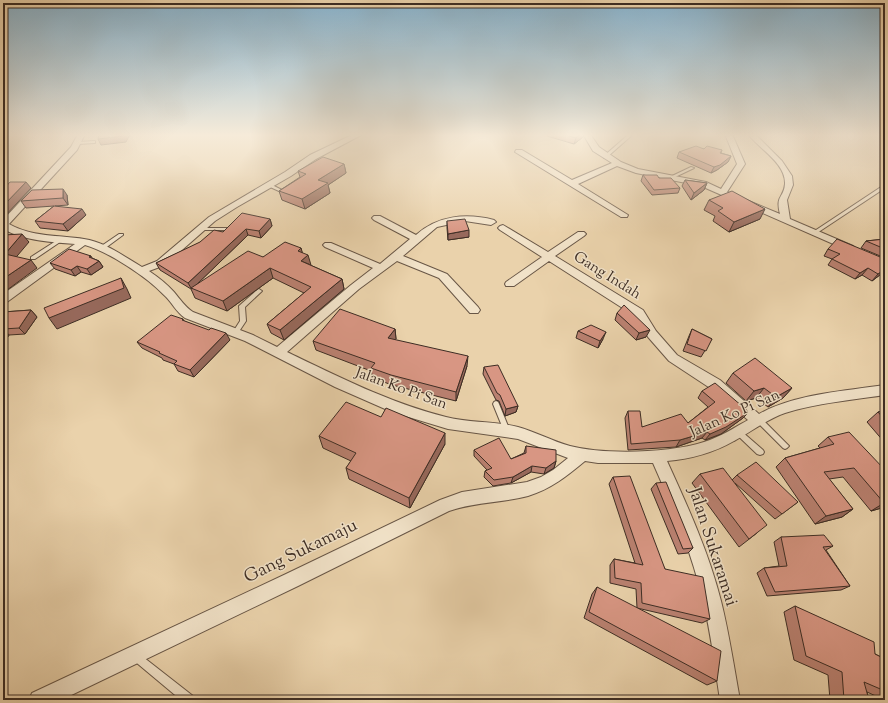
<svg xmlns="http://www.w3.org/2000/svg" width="888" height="703" viewBox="0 0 888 703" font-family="'Sorts Mill Goudy',serif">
<rect width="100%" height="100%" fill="#ead2ab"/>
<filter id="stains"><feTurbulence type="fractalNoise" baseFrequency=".005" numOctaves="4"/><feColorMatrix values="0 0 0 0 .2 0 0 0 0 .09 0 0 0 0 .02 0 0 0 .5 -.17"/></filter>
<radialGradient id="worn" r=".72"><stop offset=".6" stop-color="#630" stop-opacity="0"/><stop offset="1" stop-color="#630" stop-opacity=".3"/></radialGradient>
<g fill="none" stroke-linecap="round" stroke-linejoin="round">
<g stroke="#685646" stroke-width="2">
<path id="lane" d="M628,135L631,136L606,158H604V156Z
M94,141H95V143L78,144L76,143L78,142Z
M691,167L694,168L673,178L670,177Z
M268,184H270L282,190L279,191L268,186Z
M884,185H885V188L817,233H815L813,232Z
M200,228H232L234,229L232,230H200Z
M119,234H123V235L104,249H100V247Z
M59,239H61L63,240L35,259H31V257Z
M259,289L262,291L261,292L245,307L246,321L238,333H234L233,332L240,321L239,306L257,290Z
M496,401L498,402L499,404L510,431L509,433L507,434L505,433L504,431L493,404L494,402Z
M759,417L761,418L789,446L787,448L785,449L783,448L757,422L756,420L757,418Z
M738,429L740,430L763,450L764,452L763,454L760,455L757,454L736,434L735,432L736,430Z
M135,651L138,653L193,696L194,700H181L132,659L130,656L132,653Z"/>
</g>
<g stroke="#685646" stroke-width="2">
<path id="street" d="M78,134H85L77,150L9,224C32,237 58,235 84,239C105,242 123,256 142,267L157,261L209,217L285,172L310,155L354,134H363L316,159L291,176L237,207L215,221L165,265L149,271C158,277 167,284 174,292C180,299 185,307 193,312L253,335L277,347L351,285L373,268L325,247L323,245L325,243H331L380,264L410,239L374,220L372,218L374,216H380L416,235C438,215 467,213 494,220L496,222L491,225L465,221L437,227L403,256L447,274L478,307L480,310L478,313H470L439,278L397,261L359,289L287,352C339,377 390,403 446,417C470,423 495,421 518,427C536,432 552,441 570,446C605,455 670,453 704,442C720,437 734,428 748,420L710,388L669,361L648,337L635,316L549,261L514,286H506L505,284L506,282L542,257L500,230L498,228L500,226L503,225L548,252L578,232H584L586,234L584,236L555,256L643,310L656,331L677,355L720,380L759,414C795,394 844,391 885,385V395C852,400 817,403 785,413C767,419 751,432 734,441C713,453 691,459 667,461C688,507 709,553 721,601C729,633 734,667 740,700H720C715,667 711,633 703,601C692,553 673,508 653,463H598L585,461C567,476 551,489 528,496C502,503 474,502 449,511L298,586L61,700H29L32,693L286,574L440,500L462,492L527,482L541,477L553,470L568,458L518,439L448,429L392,412L335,387L245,341L185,318C176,312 172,302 164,295C147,277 109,252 85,245L7,302L3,303V294L75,244C51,242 25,241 3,229V220L71,147Z
M583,134H590L599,147L621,162L638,169L706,182L721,189L737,164L725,134H732L745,164L727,192L780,214C775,195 784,198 785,184C786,163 759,149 748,134H755L782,161L792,176L793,185L787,200L790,219L853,246L855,248L850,251L847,250L701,186L636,173L617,166L578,184L628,215L627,217H621L515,152L516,150H522L572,180L612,163L593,151Z"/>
</g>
<use href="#lane" fill="#f1e2c8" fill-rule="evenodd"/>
<use href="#street" fill="#f1e2c8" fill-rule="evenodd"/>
</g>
<path fill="#ba8171" stroke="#3d2d24" d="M547,134H584L583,137L574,144L547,136Z
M704,149L722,150L721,153L731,156L728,162L717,170L711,173L677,158L679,152Z
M344,164L346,173L328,185L330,193L305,209L282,200L279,191L300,177L298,171Z
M643,175L659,178L680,188L678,193L652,195L641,181Z
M685,180L707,183L704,190L691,200L682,186Z
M67,195L68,205L55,206L86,215L68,231L40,228L35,221L54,206L26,208L21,201Z
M709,200L760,219L729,232L713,221L715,216L704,210Z
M270,219L272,226L261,238L248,235L197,284L263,257L301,248L302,253L310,265L342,279L344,289L284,340L271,333L267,324L304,293L273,278L227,311L195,298L191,289L160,270L156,263L223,232Z
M447,221L469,237L448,240L447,228Z
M885,239V258L861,248L866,241Z
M828,249L885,259V271L872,281L862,275L855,279L828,265L832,259L824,256Z
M91,256L92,258L99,261L103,267L91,275L81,272L75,276L55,269L50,263Z
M31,310L37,317L25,334L9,335L7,338H3V312Z
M617,313L646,337L636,340L615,320Z
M183,319L184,321L230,340L194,377L178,371L174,364L163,360L162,358L142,348L137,342Z
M395,329L396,339L395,340L467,366L456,401L392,385L373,378L371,371L316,350L313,341Z
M692,329L712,339L701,357L683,351L689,336Z
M578,331L603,339L598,348L576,338Z
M484,367L518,406L516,412L505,416L499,401L496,400L483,374Z
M733,373L792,388L783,398L768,407L756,398L746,401L726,383Z
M702,391L743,418L721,434L705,440L702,438L676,447L628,450L625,418L628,411L642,427L688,423L708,407L698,398Z
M885,411V443L867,422L878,412Z
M319,436L445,444L410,508L349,479L346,468L351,461L323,448Z
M828,437L885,470V507L871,511L843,477L829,479L853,509L842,517L815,524L776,467L785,458L820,448L818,446Z
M526,446L556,461L554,468L544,474L531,472L511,483L493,486L484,477L485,471L487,470L474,456V450L511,459L524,453Z
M700,474L732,480L737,475L798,502L775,519L735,483L757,533L739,547L692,483Z
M613,477L665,569L710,619L702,623L637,608L636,589L610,583V565L614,559L635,563L609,484Z
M656,483L693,548L688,553L678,554L651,489Z
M781,537L833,546L826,550L850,586L841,590L767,596L757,573L764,568L779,566L774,542Z
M597,587L717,681L707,685L584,618L592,594Z
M795,606L875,654L885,659V700H878V697L867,692L869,700H830L828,675L794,660L784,612Z"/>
<path fill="#97695c" stroke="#3d2d24" d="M124,134H130L126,142L101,145L98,139Z
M580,134H584L583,137L574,144L576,138Z
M731,156L728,162L717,170L711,173L714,167Z
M344,164L346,173L328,185L330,193L305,209L302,199L318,180Z
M26,182L31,188L4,217L3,216V206Z
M707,183L704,190L691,200L694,193Z
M63,189L67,195L68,205L63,198Z
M82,209L86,215L68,231L63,224Z
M765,209L760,219L729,232L734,222Z
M270,219L272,226L261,238L259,231Z
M246,229L248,235L192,289L191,288L188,283Z
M469,230V237L448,240V234Z
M22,234L29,242L12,262L5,254Z
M301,248L304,258L298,251Z
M308,255L311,265L301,261Z
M31,260L37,268L3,293V279Z
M99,261L103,267L91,275L87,269Z
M77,266L81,272L75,276L71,270Z
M270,268L273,278L227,311L223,301Z
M868,268L862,275L855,279L860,273Z
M885,269V271L872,281L878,274Z
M121,278L127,289L131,298L57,329L49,318Z
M342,279L344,289L284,340L280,330Z
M31,310L37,317L25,334L19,328Z
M3,328L9,335L7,338L3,334Z
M395,329L396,339L389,348L388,338Z
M650,330L646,337L636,340L639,333Z
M606,332L603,339L598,348L600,341Z
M226,333L230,340L194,377L190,370Z
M468,356L467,366L456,401V392Z
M764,388L756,398L746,401L754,391Z
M792,388L783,398L768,407L776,397Z
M518,406L516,412L505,416L506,409Z
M749,412L743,418L721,434L705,440L710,434Z
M707,432L702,438L676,447L680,440Z
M445,433V444L410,508L409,498Z
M556,461L554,468L544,474L546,468Z
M532,466L531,472L511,483L513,477Z
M884,503H885V507L871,511Z
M853,509L842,517L815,524L826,516Z"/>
<path fill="#d89683" stroke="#3d2d24" d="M99,134H124L123,136L98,139Z
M562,134H580L576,138Z
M696,146L704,149L707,146L722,150L720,153L731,156L720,165L714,167L679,152Z
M323,157L344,164L318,180L328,183L302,199L279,191L306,174L298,171Z
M643,175H657L659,178H671L680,188L654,190Z
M685,180L707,183L694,193Z
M10,182H26L3,206V190Z
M63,189V198L21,201L32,190Z
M732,191L765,209L734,222L718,211L723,208L709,200Z
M54,206L82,209L63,224L35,221Z
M242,213L270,219L259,231L246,229L188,283L156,263L200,242L214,230L223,232Z
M465,219L469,230L448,234L447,221Z
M22,234L5,254L31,260L3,279V235Z
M837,239L885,259V269L878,274L868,268L860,273L832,259L840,254L828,249Z
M885,239V249L866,241Z
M285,242L301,248L298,251L308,255L301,261L342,279L280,330L267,324L311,287L270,268L223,301L191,288L248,251L263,257Z
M69,249L91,256L89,257L99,261L87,269L77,266L71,270L50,263Z
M121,278L124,288L49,318L44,308Z
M624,305L650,330L639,333L617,313Z
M340,309L395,329L388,338L468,356L456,392L391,375L371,368L375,363L313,341Z
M31,310L19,328L3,329V312Z
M171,315L183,319L182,320L209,330L211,328L226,333L190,370L174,364L177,361L159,353L160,352L137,342Z
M591,325L606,332L600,341L578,331Z
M692,329L712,339L706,351L687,344Z
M755,358L792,388L776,397L764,388L754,391L733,373Z
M498,365L518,406L506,409L500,395L497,393L484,367Z
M715,383L749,412L726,427L710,434L707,432L680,440L631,444L628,411H640L642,427L681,414L688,423L715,402L702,391Z
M346,402L381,417L386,408L445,433L409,498L346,468L356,453L319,436Z
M885,411V420L878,412Z
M849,432L885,470V503H884L854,468L824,472L853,509L826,516L785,458L834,444L828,437Z
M499,438L511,459L526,453V446L556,450V461L546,468L532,466L513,477L494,480L485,471L492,468L474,450Z
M756,462L798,502L782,514L737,475Z
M723,468L767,525L749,539L700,474Z
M630,476L665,569L703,577L710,619L642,603L641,583L615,578L614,559L643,565L613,477Z
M666,482L693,548L683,549L656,483Z
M824,535L833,546L823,547L850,586L775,592L764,568L787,566L781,537Z
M597,587L721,651L717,681L589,612Z
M795,606L874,642L875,654L885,659V691L864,682L869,700H844L842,672L806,656Z"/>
<linearGradient id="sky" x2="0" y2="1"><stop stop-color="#88b5d1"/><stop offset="0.58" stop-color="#f6ebd9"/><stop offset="1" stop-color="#f6ebd9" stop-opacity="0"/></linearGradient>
<rect width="888" height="233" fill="url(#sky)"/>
<g text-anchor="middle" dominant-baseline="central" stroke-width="3" stroke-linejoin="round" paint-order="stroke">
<g font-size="15" fill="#3d2d24" stroke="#f1e2c8">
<text transform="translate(607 276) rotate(32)">Gang Indah</text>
<text transform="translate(401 389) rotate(20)">Jalan Ko Pi San</text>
<text transform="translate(735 414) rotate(-24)">Jalan Ko Pi San</text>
</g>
<g font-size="18" fill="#3d2d24" stroke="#f1e2c8">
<text transform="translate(712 547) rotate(72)">Jalan Sukaramai</text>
<text transform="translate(301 552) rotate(-26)">Gang Sukamaju</text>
</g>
</g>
<rect width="888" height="703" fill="none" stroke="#ead2ab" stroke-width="16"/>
<rect x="4" y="4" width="880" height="695" fill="none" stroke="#3d2d24" stroke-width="2"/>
<rect x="8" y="8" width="872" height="687" fill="none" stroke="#3d2d24"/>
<rect width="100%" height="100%" filter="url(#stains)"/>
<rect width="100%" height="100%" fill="url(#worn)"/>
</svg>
